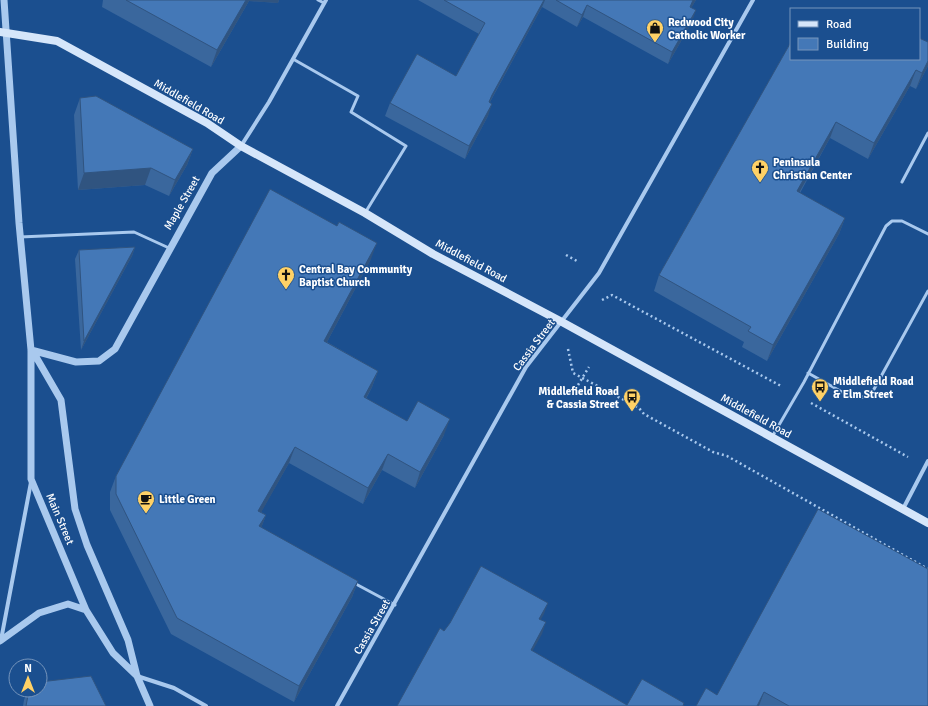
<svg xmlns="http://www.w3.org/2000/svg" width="928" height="706" viewBox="0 0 928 706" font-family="Signika,sans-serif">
<rect width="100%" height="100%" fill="#1b4f8f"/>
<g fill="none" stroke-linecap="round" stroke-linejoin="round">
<path stroke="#a9c9ee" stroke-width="2.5" stroke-dasharray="2 3" stroke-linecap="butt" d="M566,255L577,261
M602,300L612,295L781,386
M568,349L573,373L639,408L644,414L713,452L727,456L928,569
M578,385L589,367
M811,403L908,457"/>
<path stroke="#a9c9ee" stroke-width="3" d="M318,0L324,3
M293,59L358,96L351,112L406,146L365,213
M902,182L928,133
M20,237L134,232L169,248
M808,373L851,397H868L873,391L928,291
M772,437L804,382L886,226L892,221H902L928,234
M354,583L395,605"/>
<path stroke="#a9c9ee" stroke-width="4" d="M241,146L269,102L326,0
M903,509L928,461
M1,640L31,482
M137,676L174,688L206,706
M337,706L526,367L599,273L753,0"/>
<path stroke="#a9c9ee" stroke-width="7" d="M4,0L19,223L31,350V479L86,610L113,653L137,676
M31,350L76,362L99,361L115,349L212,173L241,146
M32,350L61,400L75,509L87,545L128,640L137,676L150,706
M0,641L39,613L68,604L86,610"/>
<path stroke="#d6e6fa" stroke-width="8" d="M0,32L57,41L207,123L241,146L365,213L433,254L562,322L928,523"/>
</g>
<path fill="#3a679d" d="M103,0H279L278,3L249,1L211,67L102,7Z
M418,0H696L691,8L692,22L668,64L583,17L577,27L542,7L490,102L488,116L465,159L385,116L390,103L456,76L479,34Z
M791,42L928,66L916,89L910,86L868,159L830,138L800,193L845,218L839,234L767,361L742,347L744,342L654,291L659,275Z
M80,98L193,149L187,165L169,196L145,185L78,190L74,115Z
M135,247L132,256L81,350L75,259L79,250Z
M371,259L327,342L378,371L372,387L366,399L407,421L444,435L415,488L382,470L363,504L289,463L261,512L266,515L261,528L358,581L352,597L294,702L171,634L110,510V492L116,476Z
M928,569V706H696L717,695Z
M28,690H40L106,706H23L24,700Z"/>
<path fill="#305480" d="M246,0H279L278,3L249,1L211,67L217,50Z
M544,0H545L542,7L487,107L492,95Z
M693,0H696L685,19L690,7Z
M587,5L583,17L577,27L582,15Z
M696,10L692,22L668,64L672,52Z
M928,61V66L916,89L922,73Z
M916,70L910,86L868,159L874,143Z
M492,104L488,116L465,159L469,146Z
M836,122L830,138L791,207L797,191Z
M193,149L187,165L169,196L175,180Z
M151,168L145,185L78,190L84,173Z
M845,218L839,234L767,361L773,345Z
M377,243L371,259L319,357L324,341Z
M135,247L132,256L81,350L84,341Z
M378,371L372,387L358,413L364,397Z
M450,419L444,435L415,488L420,472Z
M295,447L289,463L253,527L258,511Z
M388,454L382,470L363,504L368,488Z
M266,515L260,531L259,526Z
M358,581L352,597L294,702L299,686Z
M548,603L544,614L535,630L539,619Z
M546,622L542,634L527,661L531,650Z
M764,692L759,706H757Z"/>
<path fill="#4478b7" stroke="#305480" d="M126,0H246L217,50Z
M444,0H544L492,95L489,102L492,104L469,146L390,103L417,54L456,76L485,23Z
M556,0H693L690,7L696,10L672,52L587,5L582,15Z
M919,38L928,42V61L922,73L916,70L874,143L836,122L797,191L845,218L773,345L748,331L751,327L659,275L791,42V59H919Z
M96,96L193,149L175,180L151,168L84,173L80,98Z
M270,189L337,226L339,222L377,243L324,341L378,371L364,397L407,421L418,401L450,419L420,472L388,454L368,488L295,447L258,511L266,515L259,526L358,581L299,686L177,618L116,494V476Z
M135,247L84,341L79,250Z
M818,509L928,569V706H789L764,692L757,706H696L706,688L717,695Z
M481,566L548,603L539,619L546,622L531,650L627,705L642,679L684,703L683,706H397L440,628L444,631L450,623Z
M91,676L106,706H26L29,690H40V682Z"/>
<defs>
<g id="shop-pin" transform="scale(0.9)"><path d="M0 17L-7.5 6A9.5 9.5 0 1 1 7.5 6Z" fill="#ffd166" stroke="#1b4f8f"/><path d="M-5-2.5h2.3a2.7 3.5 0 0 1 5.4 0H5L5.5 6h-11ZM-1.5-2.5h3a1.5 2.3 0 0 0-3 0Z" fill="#111"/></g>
<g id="church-pin" transform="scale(0.9)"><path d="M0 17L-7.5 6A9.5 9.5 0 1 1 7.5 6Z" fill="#ffd166" stroke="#1b4f8f"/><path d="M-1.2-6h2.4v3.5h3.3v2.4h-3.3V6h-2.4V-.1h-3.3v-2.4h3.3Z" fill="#111"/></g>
<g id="bus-pin" transform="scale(0.9)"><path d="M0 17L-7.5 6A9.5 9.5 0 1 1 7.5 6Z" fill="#ffd166" stroke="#1b4f8f"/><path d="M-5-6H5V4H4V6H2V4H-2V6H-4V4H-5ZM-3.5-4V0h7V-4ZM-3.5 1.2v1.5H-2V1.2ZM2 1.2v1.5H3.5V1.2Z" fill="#111"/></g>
<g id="cafe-pin" transform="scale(0.9)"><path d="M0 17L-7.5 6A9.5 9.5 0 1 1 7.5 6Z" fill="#ffd166" stroke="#1b4f8f"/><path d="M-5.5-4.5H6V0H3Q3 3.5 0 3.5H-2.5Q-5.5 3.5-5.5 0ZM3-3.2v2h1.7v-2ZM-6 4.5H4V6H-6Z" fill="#111"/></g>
</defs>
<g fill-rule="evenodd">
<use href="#shop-pin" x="655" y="28"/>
<use href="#church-pin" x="760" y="168"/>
<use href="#church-pin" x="286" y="275"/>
<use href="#bus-pin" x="820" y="387"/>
<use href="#bus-pin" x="632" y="397"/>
<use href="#cafe-pin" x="146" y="499"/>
</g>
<g text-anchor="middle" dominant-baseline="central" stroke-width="3" stroke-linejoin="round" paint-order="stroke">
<g font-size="11" font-weight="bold" fill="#fff" stroke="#1b4f8f" text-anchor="start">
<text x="668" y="22">Redwood City<tspan x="668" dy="13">Catholic Worker</tspan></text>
<text x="773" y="162">Peninsula<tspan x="773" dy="13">Christian Center</tspan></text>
<text x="299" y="269">Central Bay Community<tspan x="299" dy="13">Baptist Church</tspan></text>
<text x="833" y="381">Middlefield Road<tspan x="833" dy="13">&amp; Elm Street</tspan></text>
<text x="619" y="391" text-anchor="end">Middlefield Road<tspan x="619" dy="13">&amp; Cassia Street</tspan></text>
<text x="159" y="499">Little Green</text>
</g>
<g font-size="11" fill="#fff" stroke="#1b4f8f">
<text transform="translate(189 102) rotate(30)">Middlefield Road</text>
<text transform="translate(182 203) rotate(-60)">Maple Street</text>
<text transform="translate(471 261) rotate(28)">Middlefield Road</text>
<text transform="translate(534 345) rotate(-53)">Cassia Street</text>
<text transform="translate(756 416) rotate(29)">Middlefield Road</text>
<text transform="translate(60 519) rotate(67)">Main Street</text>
<text transform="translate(372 627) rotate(-60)">Cassia Street</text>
</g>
</g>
<rect x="790" y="8" width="130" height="52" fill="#1b4f8f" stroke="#7695bc"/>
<rect x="798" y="21" width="20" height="6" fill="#d6e6fa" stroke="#7695bc"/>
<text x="826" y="28" font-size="12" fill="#ffffff">Road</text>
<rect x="798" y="38" width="20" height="12" fill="#4478b7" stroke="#7695bc"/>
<text x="826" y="48" font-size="12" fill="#ffffff">Building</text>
<g transform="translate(28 678)"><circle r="19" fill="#1b4f8f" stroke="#7695bc"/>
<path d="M0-3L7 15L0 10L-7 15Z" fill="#ffd166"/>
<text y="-6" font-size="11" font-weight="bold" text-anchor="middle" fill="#ffffff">N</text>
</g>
</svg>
